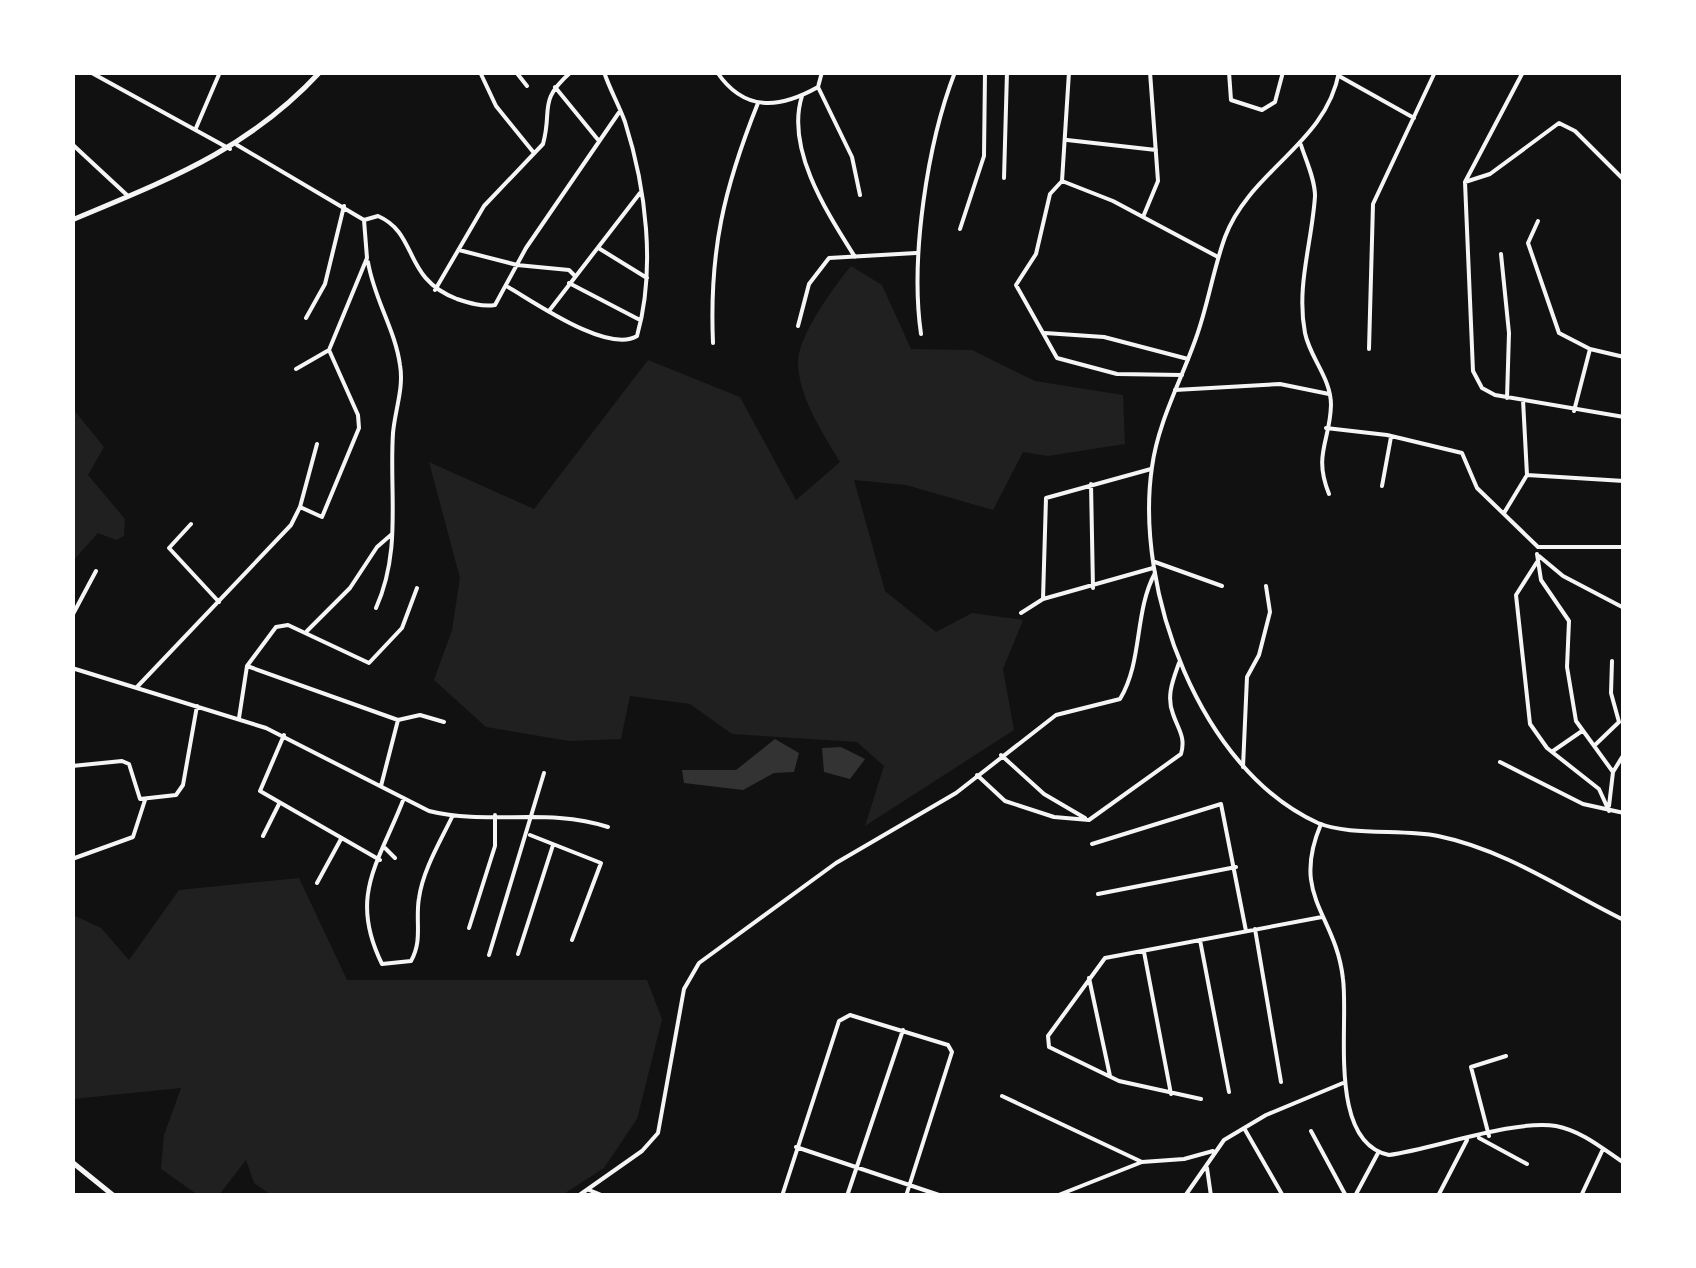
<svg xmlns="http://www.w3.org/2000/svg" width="1696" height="1268" viewBox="0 0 1696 1268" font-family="Montserrat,sans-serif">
<rect width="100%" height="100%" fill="#111"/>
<path fill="#202020" d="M851,266L882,285L911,349L972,350L1035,381L1123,395L1125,444L1048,456L1023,452L993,510L906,485L854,480L885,591L936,632L972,613L1023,620L1003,669L1014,730L865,826L884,766L857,742L732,734L690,704L630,696L621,739L569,741L486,727L434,680L452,630L460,578L429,462L534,509L648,360L740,397L796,500L840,462C823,433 798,397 798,361C799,335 834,286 851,266Z
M73,409L104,447L88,475L125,519L124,536L116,540L98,533L73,561Z
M299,878L347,980H647L662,1019L637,1119L604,1168L562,1195L273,1196L254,1183L246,1160L219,1195H198L161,1169L164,1135L181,1088L73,1099V915L101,928L129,960L179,890Z"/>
<path fill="#333" d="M775,739L799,753L794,772L774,773L743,790L684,783L682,770H736Z
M841,747L865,759L850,779L824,772L822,748Z"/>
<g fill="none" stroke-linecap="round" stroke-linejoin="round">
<path stroke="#f5f5f5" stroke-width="4" d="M90,72L230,149
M480,72L496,106L534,153
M516,72L527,86
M717,72C744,112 779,109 818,87
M1069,72L1062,181L1050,194L1036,254L1016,285L1057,358L1117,374L1182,375
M1229,72L1231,100L1262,110L1275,102L1283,72
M1523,72L1465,182L1473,371L1482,388L1495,395L1624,417
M1339,76L1414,118
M555,87L599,141
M818,87L852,157L860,195
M818,87L822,72
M802,96C785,149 828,214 855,257
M196,128L220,72
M1067,140L1156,150
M72,144L128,196
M237,145L364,220L367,258L329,350L358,415L359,428L322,517L300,507
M1301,145C1306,161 1315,179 1315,196C1312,243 1296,286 1305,333C1310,358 1331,378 1331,405C1330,442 1313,454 1329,494
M1004,178L1007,72
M1062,181L1113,201L1218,257
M1465,182L1490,174L1559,123L1575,131L1624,180
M1143,217L1158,181L1150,72
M364,220L378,216C419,234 402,278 457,299C469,303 482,307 495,305L526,248L620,111
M1538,221L1528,243L1559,333L1590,349L1624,357
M960,229L984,156L985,72
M600,249L647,278
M459,250L517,265L569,270L574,275
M1501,254L1509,333L1507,398
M368,262C374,299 395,329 400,365C404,388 395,410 393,433C389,493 402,550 376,608
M569,283L640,320
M508,287C534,302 608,354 637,336C656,269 646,188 625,122C619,105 610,90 604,72
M435,290L484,206L543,144C553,108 537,102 571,72
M549,311L640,193
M306,318L325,284L344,206
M798,326L809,284L829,258L916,253
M1045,333L1104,337L1188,359
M921,334C910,259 927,144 955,72
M713,343C709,251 724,188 758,103
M1369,349L1373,204L1435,72
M296,369L329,350
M1175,390L1280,384L1329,394
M1574,411L1590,349
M1326,428L1387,435L1462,453L1477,488L1538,547H1624
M1527,475L1624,481
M1091,484L1093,588
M1382,486L1391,437
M1504,513L1527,475L1523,400
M191,524L169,548L219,602
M1537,554L1541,580L1569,621L1567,667L1576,721L1613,772
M1539,556L1563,576L1624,608
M1155,562L1222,586
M1537,562L1516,595L1530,724L1547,748L1599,789L1609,811
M1043,599L1046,498L1151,469
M1043,599L1153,568
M1021,613L1043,599
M72,616L96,571
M307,631L350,588L377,547L392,534
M247,666L398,720L420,715L444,722
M72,668L266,728L429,811C489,826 547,807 608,827
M137,687L291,525L300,507L317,444
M239,718L247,666L276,627L288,625L369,663L402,628L417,588
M284,735L260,791L380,860
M1595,745L1619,722L1611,693L1612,661
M1553,751L1582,731
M1001,755L1044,794L1085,818
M1500,762L1583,804L1624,813
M72,766L122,761L129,764L140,799L176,795L183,785L197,706
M1243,767L1247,677L1259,655L1270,612L1266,586
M977,775L1005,801L1054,817L1089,820L1181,754C1186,737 1178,729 1173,714C1166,696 1173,680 1179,663
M381,786L398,720
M404,798C379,863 348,895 382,964L411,961C423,940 415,921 419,898C423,870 440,842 452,817
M1609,806L1613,772L1624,754
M1321,824C1290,897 1336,914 1343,979C1349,1024 1327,1142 1389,1155C1433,1149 1515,1119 1556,1126C1582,1131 1603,1149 1624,1163
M530,835L601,863L572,940
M263,836L279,804
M1092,844L1221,804L1246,931
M385,848L395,858
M72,859L133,837L145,800
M317,883L341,839
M1098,894L1236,867
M469,928L495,846V815
M1255,929L1281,1082
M1200,940L1229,1092
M1144,952L1171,1094
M518,954L553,845
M489,955L544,773
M1089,978L1110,1076
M1002,1096L1142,1162
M1201,1099L1119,1081L1049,1047L1048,1036L1105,958L1322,917
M1244,1128L1283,1196
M1311,1131L1346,1196
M1489,1136L1471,1067L1506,1056
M1479,1138L1527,1164
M796,1147L942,1196
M1207,1168L1211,1196
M589,1190L604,1196
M578,1196L642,1151L658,1133L684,989L699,963L836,863L956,793L1056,715L1120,699C1143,661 1134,612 1155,573
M782,1196L839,1021L850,1015L948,1045L952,1052L906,1196
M847,1196L903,1030
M1015,1196H1026
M1056,1196L1142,1162L1184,1159L1213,1151
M1185,1196L1224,1140L1266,1115L1343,1083
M1355,1196L1378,1153
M1438,1196L1467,1140
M1581,1196L1603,1149"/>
<path stroke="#f5f5f5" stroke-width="4" d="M1339,72C1326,144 1250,170 1225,237C1213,270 1208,305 1196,338C1181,381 1158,422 1152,467C1134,589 1200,770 1318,823C1349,836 1403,829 1438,836C1506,850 1563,890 1624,920"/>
<path stroke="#f5f5f5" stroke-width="5" d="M72,220C167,180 248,150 320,72
M72,1162L114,1196"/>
</g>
<rect width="1696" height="1268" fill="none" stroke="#ffffff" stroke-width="150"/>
</svg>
